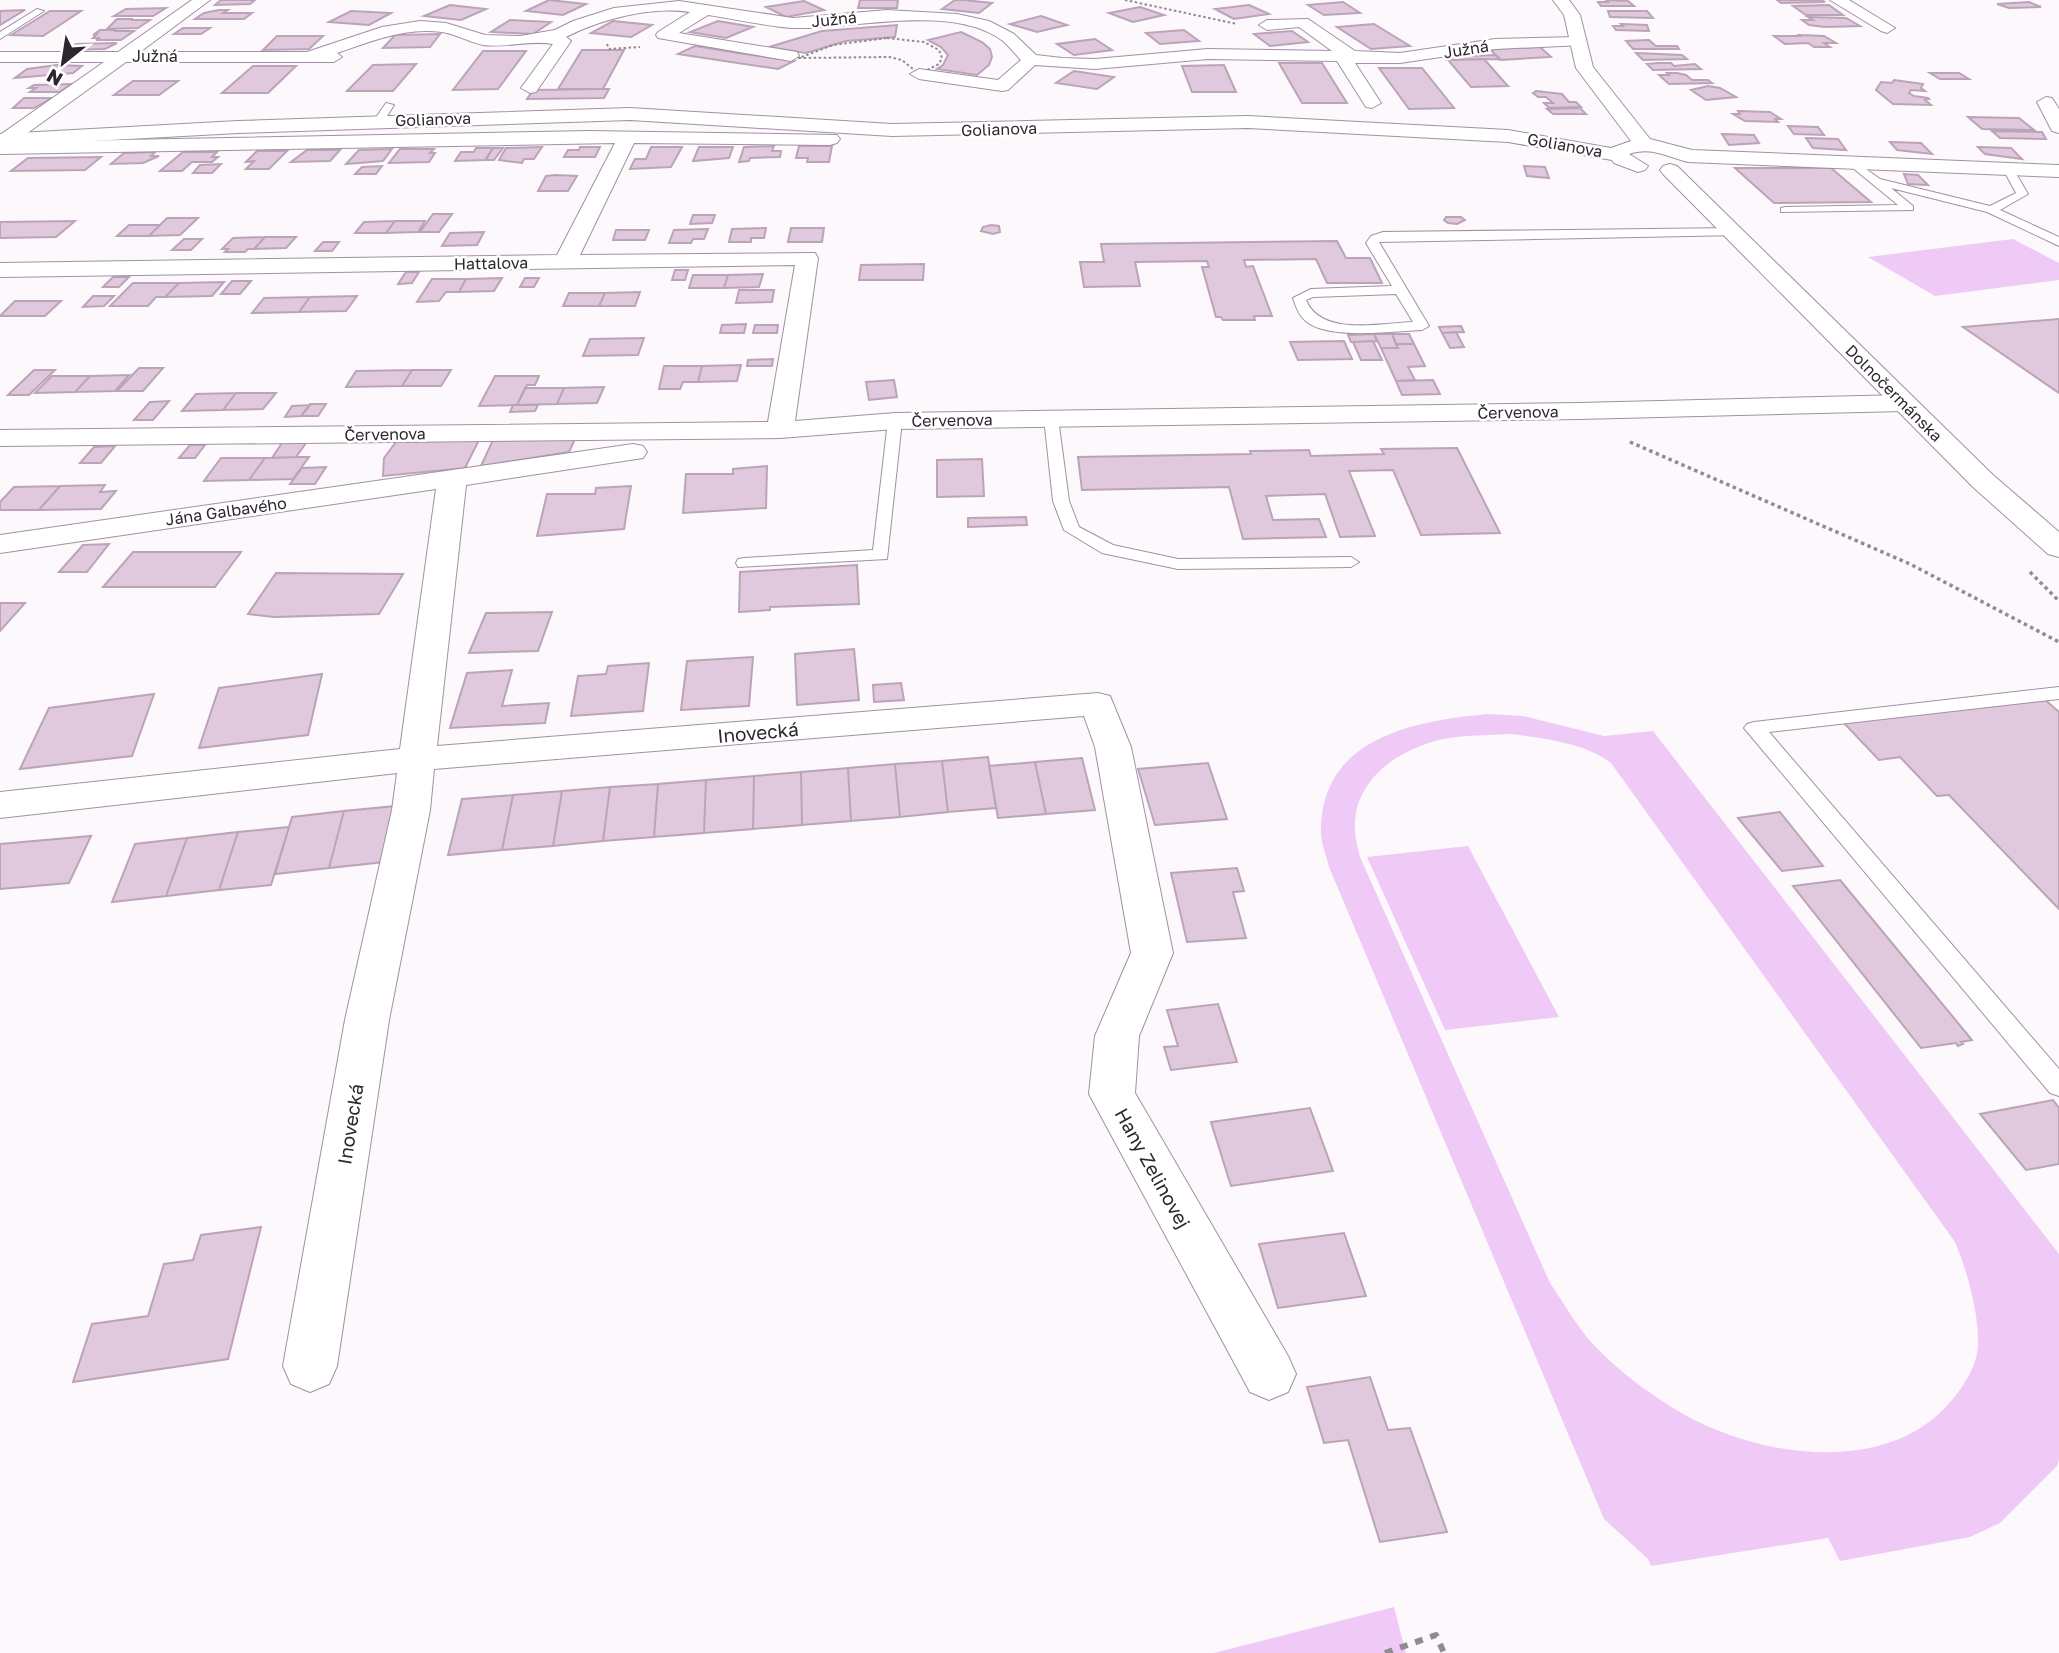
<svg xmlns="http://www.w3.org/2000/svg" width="2059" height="1653" viewBox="0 0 2059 1653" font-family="'Golos Text',sans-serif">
<rect width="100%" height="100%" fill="#fcf8fc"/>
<path fill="#efcaf6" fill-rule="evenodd" d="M2013,239L2059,263V280L1935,296L1868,257Z
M1488,714L1523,716L1604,736L1653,731L2059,1254V1460L2057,1466L2000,1523L1970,1537L1840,1561L1828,1538L1651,1566L1648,1559L1604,1519L1329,867C1327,856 1320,842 1321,830C1322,737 1414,721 1488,714ZM1511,734C1542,738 1586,743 1611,763L1955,1242C1967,1271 1979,1312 1978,1345C1977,1366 1964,1386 1951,1401C1889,1476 1762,1458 1685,1415C1652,1396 1619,1372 1593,1344C1576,1326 1564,1303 1550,1283L1360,857C1358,848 1355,839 1355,830C1352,775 1409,742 1457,737C1475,735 1493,735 1511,734Z
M1468,846L1559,1017L1445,1030L1367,857Z
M1394,1607L1406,1653H1214Z"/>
<path fill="#e1c9dd" stroke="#bba4b7" stroke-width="2" d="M221,0H255L250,4L215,5Z
M549,0L586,4L563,15L526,11Z
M860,0H898L897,8H858Z
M955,0H964L992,3L979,13L942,9Z
M1606,0L1628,1L1634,6H1601L1598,2H1608Z
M1777,0H1821L1825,2L1781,3Z
M804,1L824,10L786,17L766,7Z
M1343,2L1360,13L1324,15L1308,5Z
M2029,2L2041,7L2009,8L1997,4Z
M450,5L486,9L461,20L424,16Z
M1249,5L1269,14L1234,19L1215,9Z
M1829,5L1843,15H1806L1793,6Z
M1140,7L1164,15L1133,22L1109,13Z
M166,8L153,16H114L126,9Z
M25,10L0,25V11Z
M219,10H228L223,13H252L244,19H195L204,13Z
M50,11H81L43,36L11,35Z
M351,11L391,13L369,25L329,22Z
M1608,11H1647L1653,18L1610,17Z
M1041,16L1067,25L1037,32L1010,24Z
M1808,17L1846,18L1860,26L1825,27L1809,25L1802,20H1813Z
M117,19H133L131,20H150L138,28L107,29Z
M510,20L551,22L533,34L491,32Z
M613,21L652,25L631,37L591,33Z
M718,21L753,27L726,38L690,32Z
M1374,24L1410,46L1371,49L1337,27Z
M1621,24L1647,25L1649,31L1616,30L1613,26H1623Z
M897,25L895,37L846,41L806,53L769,47L822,31Z
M183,28H210L201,34H174Z
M100,30H116L114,31H134L121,40H96L100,38H93L97,34L93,35Z
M1184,30L1199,41L1160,44L1146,33Z
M1292,31L1308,42L1270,46L1254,34Z
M961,32L982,42L990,49L992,57L989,65L977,75L937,69L943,65L948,55L941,47L928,40Z
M440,34L430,47L383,48L395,35Z
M1799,35L1824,36L1836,43H1824L1830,47H1814L1808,43L1785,44L1774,36H1800Z
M277,36H323L309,49L263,50Z
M1095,39L1112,50L1074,55L1057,44Z
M1649,40L1656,46H1677L1679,49H1633L1626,41Z
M117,43L105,49L68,50L76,44Z
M695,46L738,53L794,61L778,69L678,54Z
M1540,47L1551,57L1500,60L1490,49Z
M582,50H624L603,89H558Z
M483,51H526L498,89L453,90Z
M1636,53L1682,55L1687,59L1643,60Z
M1496,55L1500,59L1446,60L1443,57Z
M1484,59L1506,84L1508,86L1471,87L1448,60Z
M1279,63H1322L1347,103H1302Z
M1658,63H1671L1674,66L1695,64L1701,69L1653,70L1647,64Z
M416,64L393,91H347L373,65Z
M57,65L82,66L73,73L15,78L27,69Z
M1224,65L1236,92H1192L1182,66Z
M253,66H296L268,93H222Z
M1379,68H1422L1454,108L1409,109Z
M1074,71L1114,77L1097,89L1056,83Z
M1667,73H1677L1686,75L1692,80H1708L1712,83L1669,84L1659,75H1669Z
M1930,73H1959L1969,79H1940Z
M1894,80L1923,84L1921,88L1925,91L1911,90L1909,93L1914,96L1928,98L1929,99L1925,100L1931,105L1893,104L1876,90L1881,82L1892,83Z
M133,81H178L159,95H114Z
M71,84L60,92H30L36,88H29L34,85Z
M1708,86L1720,88L1736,97L1706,100L1691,90Z
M603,89H609L604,98L527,99L533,90Z
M1536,91L1562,94L1569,102H1576L1581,107L1549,108L1544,103H1553L1546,97H1538L1533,93Z
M24,98H52L34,108H13Z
M1580,108L1586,114H1553L1547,109Z
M1738,111L1770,112L1781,119H1775L1778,122L1745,121L1733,114H1740Z
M1968,117L2019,118L2034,130L1982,129Z
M1788,126L1818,127L1824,135L1794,134Z
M1992,131L2042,132L2046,139L2000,138Z
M1722,134L1754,135L1759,143L1729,145Z
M1806,138L1838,139L1846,150L1813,148Z
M1890,142L1921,143L1932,154L1897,150Z
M774,146L772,151H781L780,157L750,158L749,161L739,162L744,147Z
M799,146H832L829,162H807L808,158H796Z
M542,147L534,159H524L522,163L499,160L506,148Z
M580,147H600L595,157H564L568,150H579Z
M651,147H682L671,167L630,169L635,159H646Z
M699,147H733L729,158L693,161Z
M1978,147L2011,148L2022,159L1985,154Z
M476,148H493L485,160L455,161L461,152H474Z
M493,148H503L494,160H486Z
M392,149L383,161L346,164L359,150Z
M400,149H434L430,153H435L429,162L389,163Z
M307,150H340L330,161L291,162Z
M257,151H287L269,169H246L254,161L246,162Z
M155,152L151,156H159L143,163L111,164L124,153Z
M183,152H217L212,157H218L212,162H192L182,171H160Z
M101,157L85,170L11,171L28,158Z
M221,164L212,173H193L200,165Z
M382,166L376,174H355L362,167Z
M1524,166L1545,167L1549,178L1527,176Z
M1735,168H1831L1871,202L1774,203Z
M1904,174L1918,175L1928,185L1908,184Z
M556,175L577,176L568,191H538L546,176Z
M433,214H452L439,232H420Z
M693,215H715L712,223L690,224Z
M1446,217H1461L1465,220L1457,224L1448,223L1444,220Z
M167,218H198L180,235L149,236Z
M75,221L56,237L0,238V222Z
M395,221H425L418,232L386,233Z
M395,221L386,233H355L364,222Z
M129,225H160L149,236H117Z
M991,225L999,226L1000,232L993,234L981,231L983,227Z
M766,228L764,238H751V242H729L732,229Z
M791,228H824L822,242H788Z
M708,229L704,239H693L691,243H669L674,230Z
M616,230H649L645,240H613Z
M484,232L477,245L442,246L450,233Z
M265,237L254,249H248L245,252H225L228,249H222L233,238Z
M265,237H296L286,248L254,249Z
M184,239H202L191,250H172Z
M1337,241L1346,258H1370L1382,283H1327L1316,259L1244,260L1246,267L1253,266L1272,316H1254L1255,320H1223L1221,317H1216L1202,267H1209L1207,261L1135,262L1140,286L1084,287L1080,262H1104L1101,244Z
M323,242H339L332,251H315Z
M924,264L923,280H859L861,265Z
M675,270H688L685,280H672Z
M406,272H419L412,283L398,284Z
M763,274L759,287L724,288L728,275Z
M693,275H728L724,288H689Z
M113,277H129L119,287H103Z
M502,278L494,291L459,292L466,279Z
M525,278H539L534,287H520Z
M432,279H466L459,292H446L439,301L417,302Z
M232,281H251L240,294H221Z
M224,282L212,296L165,297L179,283Z
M133,283H179L165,297H156L148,306H110Z
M739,290H774L772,302L736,303Z
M640,292L635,306H599L605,293Z
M569,293H605L599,306H563Z
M93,296H114L104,306L83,307Z
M357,296L346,311L299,312L310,297Z
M310,297L299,312L252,313L264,298Z
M15,301H61L45,316H0Z
M2059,319V393L1963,327Z
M746,324L744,333H720L722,325Z
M755,325H778L777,333H753Z
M1461,326L1464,332L1442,333L1439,327Z
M1456,332L1464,347L1450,348L1442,333Z
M1374,334L1377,341L1351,342L1348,335Z
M1374,334H1392L1398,348H1381Z
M1392,334H1409L1414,344H1396Z
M644,338L638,355L583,356L590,339Z
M1344,341L1352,359L1298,360L1290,342Z
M1373,341L1382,360H1361L1353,342Z
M1396,344H1414L1425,366L1408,367L1415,380L1396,381L1381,348H1398Z
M773,359L772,366H747L748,360Z
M741,365L737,381L698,382L702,366Z
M664,366H702L698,382H683L680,389H659Z
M139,368H163L143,391H117Z
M34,370H55L29,395H8Z
M412,370L402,386L346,387L356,371Z
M412,370H451L441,386H402Z
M129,375L115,391L75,392L90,376Z
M52,376H90L75,392L35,393Z
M495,376H539L535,385H527L517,405L479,406Z
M894,380L897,397L869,400L866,382Z
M1433,380L1440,394L1402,395L1396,381Z
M604,387L597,403L557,404L564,388Z
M525,388H564L557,404L517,405Z
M236,393H276L263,409L223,410Z
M236,393L223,410L182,411L196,394Z
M169,401L153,420H134L150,402Z
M310,404H326L318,416H301Z
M310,405L301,416L285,417L292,406Z
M513,405H538L535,411L510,412Z
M575,439L569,452L481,466L493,440Z
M479,440L465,468L383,476L384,458L396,442Z
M282,443H306L296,457L272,458Z
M190,445H205L195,458H179Z
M115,446L101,463H80L94,447Z
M1457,448L1500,533L1421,535L1393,470L1349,471L1375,536L1340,537L1325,494L1266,496L1273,520L1319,519L1326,537L1243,539L1229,487L1082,490L1078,457L1251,454L1250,451L1309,450L1311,456L1384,454L1381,449Z
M296,457H309L293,479L249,480L265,458Z
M221,458H265L249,480L204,481Z
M982,459L984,496L937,497V460Z
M767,466L766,508L683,513L686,474H733V469Z
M326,467L315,484H290L302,468Z
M105,485L100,492L116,491L101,509L39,510L60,486Z
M60,486L39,510H0V502L14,487Z
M631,486L624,529L537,536L547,494H595L596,488Z
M1026,517L1027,525L968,527V518Z
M109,544L87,572H59L83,545Z
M133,552H241L215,587H103Z
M857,565L859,604L770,607V610L739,612L740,572Z
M276,573L403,574L379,614L274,617L248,614Z
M0,603H25L0,631Z
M552,612L538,651L469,653L486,613Z
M854,649L859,700L797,705L795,654Z
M753,657L749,706L681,710L687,661Z
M649,663L643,711L571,716L578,676L606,674L608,666Z
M512,670L502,706L549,703L545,723L450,728L467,673Z
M322,674L308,735L199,748L219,688Z
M901,683L904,700L874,702L873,685Z
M154,694L132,756L20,769L49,708Z
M2042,697L2059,712V909L1949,795L1937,796L1900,757L1879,760L1842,721Z
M988,757L996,808L948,812L942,761Z
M1082,758L1095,810L1046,814L1035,762Z
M942,761L948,812L900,817L895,764Z
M1035,762L1046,814L998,818L989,766Z
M1208,763L1227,819L1155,825L1138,769Z
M895,764L900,817L851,821L848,768Z
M848,768L851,821L802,825L801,772Z
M801,772L802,825L753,829L754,776Z
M754,776L753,829L704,833L706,780Z
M706,780L704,833L654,837L658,784Z
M658,784L654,837L603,841L610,787Z
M610,787L603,841L553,846L562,791Z
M562,791L553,846L502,850L513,795Z
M513,795L502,850L448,855L462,799Z
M396,806L384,862L329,868L344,811Z
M344,811L329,868L275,874L292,817Z
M1780,812L1823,866L1782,871L1738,818Z
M289,827L271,885L219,890L238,832Z
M238,832L219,890L166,896L187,838Z
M91,836L69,883L0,889V844Z
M187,838L166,896L112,902L135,844Z
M1237,868L1244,891L1233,892L1246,938L1187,942L1171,873Z
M1840,880L1972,1040L1961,1042L1963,1044L1958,1046L1956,1043L1921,1048L1793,886Z
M1218,1004L1237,1062L1171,1070L1164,1047L1178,1046L1167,1010Z
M2053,1100L2059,1108V1164L2026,1170L1980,1114Z
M1310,1108L1333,1171L1231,1186L1211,1122Z
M261,1227L228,1359L73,1382L92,1324L148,1316L164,1264L193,1260L201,1235Z
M1344,1233L1366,1296L1278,1308L1259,1244Z
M1370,1377L1388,1430L1410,1428L1447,1532L1380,1542L1348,1440L1324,1443L1307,1387Z"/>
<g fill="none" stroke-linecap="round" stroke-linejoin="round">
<g stroke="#a190a5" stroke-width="2">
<path id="service" d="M37,9L44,11L0,39V32Z
M386,103L394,105L382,124H374L373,122Z
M1852,159L1880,179L1990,206L2016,193L2003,169L2012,167L2028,194L2000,210L2059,237V246L1987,212L1891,188L1913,206V210L1781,212V208L1785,207L1898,205L1848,164L1847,162Z
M1735,228L1739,229V235L1379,242L1429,326L1422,330C1393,331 1330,340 1307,322C1299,316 1296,307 1293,298L1311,289L1392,286L1366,243L1371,236L1383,232ZM1396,294L1413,322C1381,323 1321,337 1306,300L1313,297Z
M1051,414L1058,418L1069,501L1079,527L1113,545L1178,559L1351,557L1359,562L1351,567L1178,569L1102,553L1064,530L1053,501L1044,418Z
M895,417L902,421L887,559L738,567L736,563L738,559L744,558L873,550L888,421Z
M2059,687V699L1769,732L2059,1069V1096L2050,1093L1744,728L1747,724L1754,722Z"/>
</g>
<g stroke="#a190a5" stroke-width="2">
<path id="minor" d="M192,0H210L140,52H307L382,27L420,21L446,23L485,35L520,36L555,30L573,21L614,8L679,1L793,18L887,10L957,14L989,21L1014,34L1036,55L1062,58L1095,59L1208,49L1332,51L1299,27L1267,30L1259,25L1267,20L1308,19L1355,51L1400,53L1495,39L1578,37L1584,39L1586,42L1584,45L1495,49L1400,63H1355L1381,103L1372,108L1366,107L1337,61L1208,59L1095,69L1035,65L1008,90L1002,91L919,79L910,74L919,69L998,80L1021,60C1015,54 1009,46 1003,41C952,2 851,30 792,28C765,26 735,19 708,15L679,33L797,52L799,56L791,61L658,38L656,35L658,32L690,12C651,6 601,19 566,37L571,41L536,92L530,93L521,88L553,44C530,40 506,48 483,45C469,42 456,34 442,32C405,27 372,41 337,53L342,57L334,62H126L15,142L590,131L837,135L840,139L837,143L830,145L634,143L580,255L815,253L818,258L795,421L895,413L1579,403L1903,395L1912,397L1916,403L1912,409L1903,411L1579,419L895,429L780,438L0,446V430L768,422L795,265L0,277V263L557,255L615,143L0,154V135L104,62H0V52H118Z
M1830,0H1849L1895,28L1887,33L1881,31Z
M2046,97L2052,98L2059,109V133L2052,131L2037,102Z
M633,444L643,446L647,452L643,458L466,485L437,746L1098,693L1110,696L1131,747L1173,953L1139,1036L1135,1093L1288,1356L1296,1374L1288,1392L1269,1400L1250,1392L1089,1094L1095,1036L1131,953L1095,747L1084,716L434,769L430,810L389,1020L337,1366L329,1384L310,1392L291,1384L283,1366L345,1020L392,810L397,773L0,818V792L400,749L436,489L0,553V535Z"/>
</g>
<g stroke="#a190a5" stroke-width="2">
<path id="tertiary" d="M1553,0H1569L1580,15L1593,67L1650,139L1692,150L2059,165V177L1688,162C1668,157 1651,146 1629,154L1648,166L1645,170L1638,172L1614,163L1612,160L1508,142L1248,128L892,136L630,120L238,133L0,146V134L238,121L630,108L892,124L1248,116L1508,130L1611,148L1631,141L1576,68L1564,15Z
M1670,164L1677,166L1993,475L2059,532V557L2048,554L1973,487L1663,174L1660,170L1663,166Z"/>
</g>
<path stroke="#908a91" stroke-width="2" stroke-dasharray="2.5 2.5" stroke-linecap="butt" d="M1125,0L1237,24
M887,38L924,42L939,50L942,58L939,64L919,74L902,60L889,57L799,58L833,45Z
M607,44L609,49L640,47"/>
<path stroke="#908a91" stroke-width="3.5" stroke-dasharray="3.5 3.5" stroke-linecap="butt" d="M1630,442L1910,564L2059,642
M2030,572L2059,601"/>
<path stroke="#908a91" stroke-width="6" stroke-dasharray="8 8" stroke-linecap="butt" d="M1385,1653L1436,1635L1444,1653"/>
<use href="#service" fill="#fff" fill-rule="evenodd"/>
<use href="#minor" fill="#fff" fill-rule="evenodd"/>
<use href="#tertiary" fill="#fff" fill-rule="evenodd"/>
</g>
<g text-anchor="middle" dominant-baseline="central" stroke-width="5" stroke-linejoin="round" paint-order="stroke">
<g font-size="16" fill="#2d262f" stroke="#fff">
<text transform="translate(834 19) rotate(-6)">Južná</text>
<text transform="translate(1466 49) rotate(-9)">Južná</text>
<text x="155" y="56">Južná</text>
<text transform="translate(433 119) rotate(-2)">Golianova</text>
<text transform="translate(999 129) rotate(-2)">Golianova</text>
<text transform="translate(1565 145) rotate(10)">Golianova</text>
<text transform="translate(491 263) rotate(-1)">Hattalova</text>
<text transform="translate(1894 393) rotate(45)">Dolnočermánska</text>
<text transform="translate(1518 412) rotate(-1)">Červenova</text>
<text transform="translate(952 420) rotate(-1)">Červenova</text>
<text transform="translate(385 434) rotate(-1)">Červenova</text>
<text transform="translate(226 511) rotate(-8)">Jána Galbavého</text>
</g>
<g font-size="19" fill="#2d262f" stroke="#fff">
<text transform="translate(758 732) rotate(-5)">Inovecká</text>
<text transform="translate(350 1124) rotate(-81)">Inovecká</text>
<text transform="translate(1153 1168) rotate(61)">Hany Zelinovej</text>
</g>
</g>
<g transform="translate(63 63) rotate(210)" stroke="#ffffff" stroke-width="5" paint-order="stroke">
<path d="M0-5L12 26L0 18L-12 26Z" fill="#2d262f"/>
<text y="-10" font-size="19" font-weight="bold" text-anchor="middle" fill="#2d262f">N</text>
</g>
</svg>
